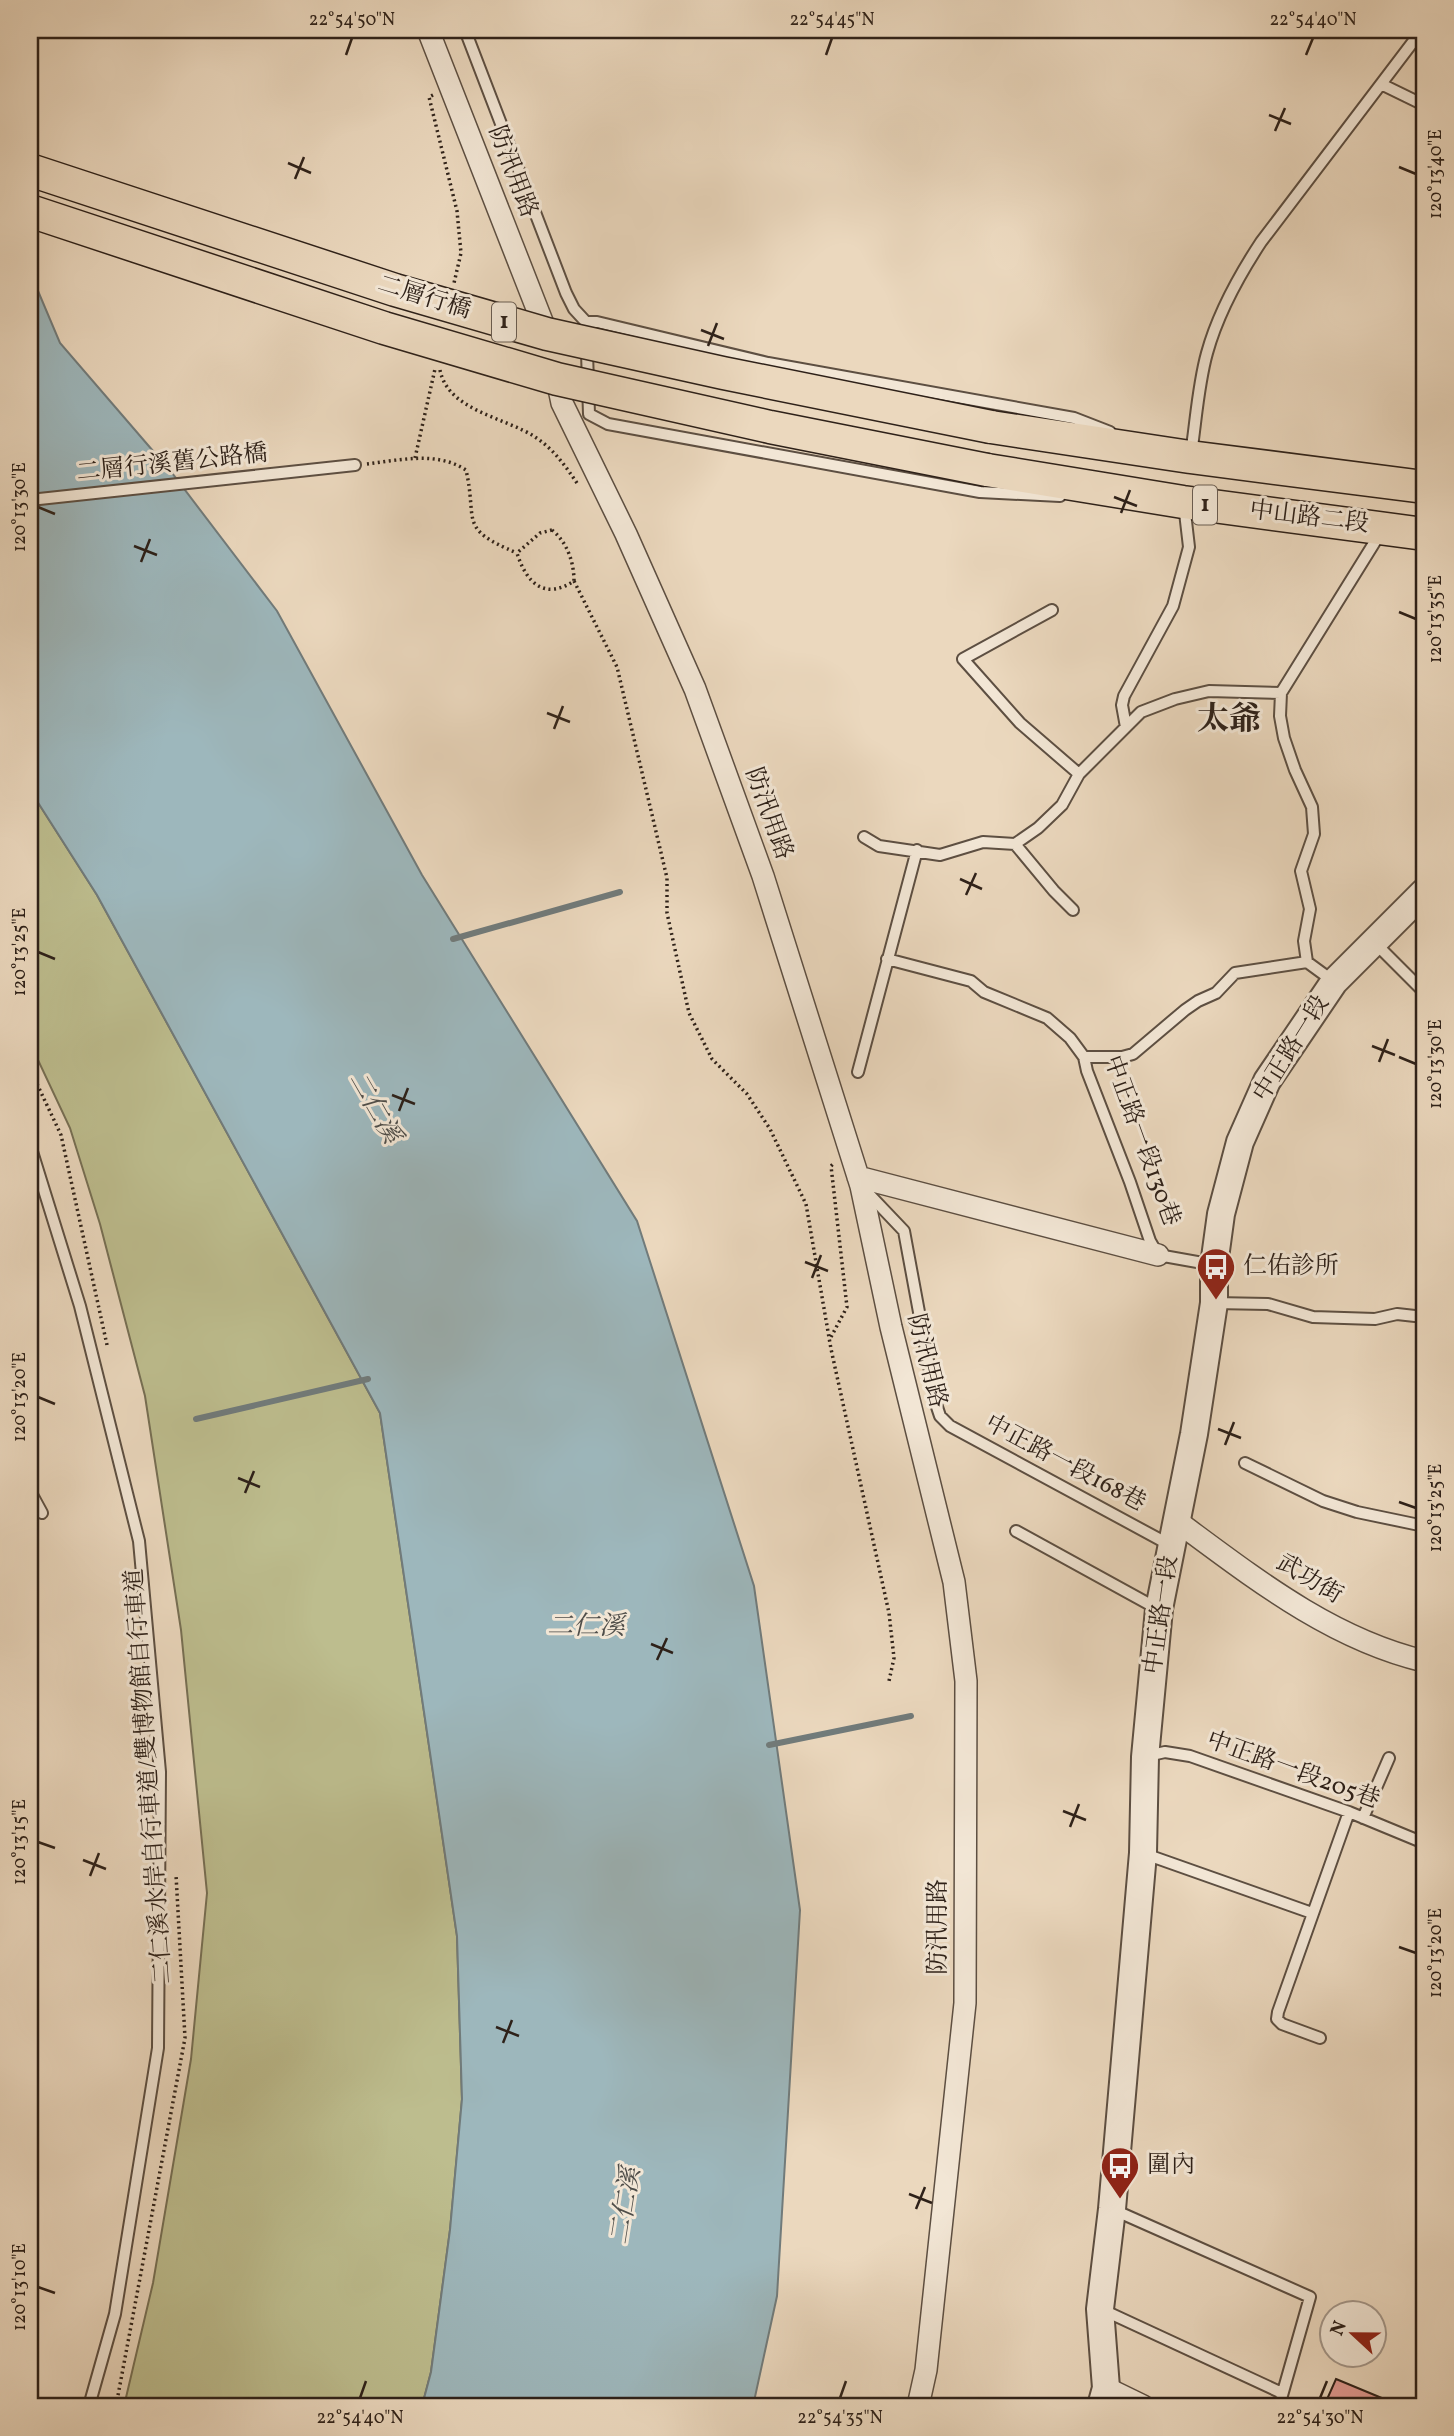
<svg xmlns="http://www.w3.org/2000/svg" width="1454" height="2436" viewBox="0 0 1454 2436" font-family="Vollkorn,'Noto Serif TC',serif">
<rect width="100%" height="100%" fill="#ebd8be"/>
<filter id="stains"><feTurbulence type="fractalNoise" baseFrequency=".00286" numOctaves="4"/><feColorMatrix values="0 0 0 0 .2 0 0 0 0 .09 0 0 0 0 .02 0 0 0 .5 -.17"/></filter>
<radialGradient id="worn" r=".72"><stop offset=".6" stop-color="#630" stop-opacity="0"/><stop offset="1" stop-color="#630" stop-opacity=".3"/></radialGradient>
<path fill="#bdbd8e" stroke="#766f54" stroke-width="2" d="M30,790L97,895L380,1413L457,1936L462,2099L450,2230L431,2372L422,2406H124L153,2283L191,2059L207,1893L181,1630L145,1396L100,1224L70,1128L30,1043Z"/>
<path fill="#9db7bc" stroke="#717b7b" stroke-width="2" d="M30,272L60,343L172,473L277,611L422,875L637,1221L754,1586L800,1910L777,2296L753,2406H422L431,2372L450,2230L462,2099L457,1936L380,1413L97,895L30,790Z"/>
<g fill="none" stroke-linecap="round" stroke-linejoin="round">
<path stroke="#717b7b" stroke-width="6" d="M453,939L620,892
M196,1419L368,1379
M769,1745L911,1716"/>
</g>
<path fill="#e49c94" stroke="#2e2119" stroke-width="2" d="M1336,2379L1401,2406H1324Z"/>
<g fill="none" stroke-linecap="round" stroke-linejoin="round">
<g stroke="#5d4f42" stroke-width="14">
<path id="service" d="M465,30L566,293L574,309L586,322L589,414L608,424L980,492L1060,496
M1381,84L1424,105
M586,322H597L768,363L1074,418L1110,432
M1191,454C1196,421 1198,385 1207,353C1218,313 1238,277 1261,242L1422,30
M30,500L355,465
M1052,610L963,659L1020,723L1079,774
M1126,727L1122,705L1124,696L1173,606L1189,547L1184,504
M864,837L879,846L940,855L983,842L1015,844L1038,828L1062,805L1079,774L1141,712L1175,699L1209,691L1281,693
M1015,844L1054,891L1073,910
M1374,942L1424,992
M887,959L971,981L984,992L1047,1018L1070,1038L1084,1057L1087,1071L1130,1182L1150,1241L1158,1255L1214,1265
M1307,962L1333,981
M1084,1057H1122L1133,1054L1185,1010L1198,1001L1216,993L1235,973L1307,962L1304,941L1310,909L1301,871L1314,834L1312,807L1295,770L1284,738L1280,716L1281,693L1381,532
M858,1072L917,850
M30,1145L80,1306L139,1541L160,1772L158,2048L115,2314L89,2406
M865,1190L904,1231L936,1404L940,1416L950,1426L1170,1545
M1214,1303L1268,1304L1313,1317L1375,1319L1397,1314L1424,1317
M1245,1463L1323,1501L1357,1512L1424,1526
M30,1491L42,1513
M1016,1531L1158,1609
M1147,1756L1165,1752L1190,1756L1349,1812L1424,1843
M1363,1818L1389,1758
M1145,1854L1312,1913
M1320,2038L1282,2024L1277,2019L1278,2012L1349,1812
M1114,2210L1310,2297L1279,2406
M1103,2310L1282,2393"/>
</g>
<g stroke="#5d4f42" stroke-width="24">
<path id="minor" d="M428,30L547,334
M557,379L562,403L626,534L695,689L763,876L861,1186L891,1327L954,1582L966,1681L965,2003L926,2370L918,2406
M858,1177L1158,1255
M1178,1522C1254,1578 1331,1639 1424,1661
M1106,2388L1143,2406"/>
</g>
<g stroke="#5d4f42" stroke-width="30">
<path id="tertiary" d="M1101,2406L1106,2388L1100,2309L1112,2209L1143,1853L1145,1757L1159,1609L1194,1434L1214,1303V1265L1221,1214L1240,1142L1267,1081L1334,982L1424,892"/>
</g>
<g stroke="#2e2119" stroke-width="35">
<path id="primary" d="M991,427L1190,457L1424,487
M987,470L1183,502L1424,534"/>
</g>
<path stroke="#2e2119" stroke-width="3.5" stroke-dasharray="2 3.5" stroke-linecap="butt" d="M433,95L429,97L457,211L461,253L454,283
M440,370C448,411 505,417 535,437C555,450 566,467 579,486
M415,458L435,369
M367,464C400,460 437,451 466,470C478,522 457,528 517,553
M552,530C567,542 574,562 574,581C544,601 526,582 517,553L540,533Z
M574,581L617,667L667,878V913L689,1013L712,1059L747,1094L770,1129L806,1204L831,1349L889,1613L894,1658L889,1681
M30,1069L61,1135L107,1345
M831,1337L847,1307L831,1166L834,1163
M116,2406L185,2038L176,1875"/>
<use href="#service" stroke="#f2e6d5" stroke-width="10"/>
<use href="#minor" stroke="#f2e6d5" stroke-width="21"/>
<use href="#tertiary" stroke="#f2e6d5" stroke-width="26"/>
<use href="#primary" stroke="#ebd8be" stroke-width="32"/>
<g stroke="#2e2119" stroke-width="35" stroke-linecap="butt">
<path id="primary-bridge" d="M30,170L395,290L547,334L723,373L991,427
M30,211L384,328L557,379L770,427L987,470"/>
</g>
<use href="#primary-bridge" stroke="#ebd8be" stroke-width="32"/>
</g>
<path fill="none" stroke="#2e2119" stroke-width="2.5" d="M346,55L352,38M826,55L832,38M1306,55L1313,38M1269,115L1291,124M1275,131L1285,108M288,163L311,173M1399,167L1416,174M295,179L304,157M701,330L724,339M708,346L717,323M1114,497L1137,506M38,507L55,514M1121,513L1130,490M134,546L157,555M141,562L150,539M1399,612L1416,619M547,713L570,722M554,729L563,706M960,879L982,889M966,895L976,873M38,952L55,959M1372,1046L1395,1055M1399,1057L1416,1064M1379,1062L1388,1039M392,1095L415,1104M399,1111L408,1088M805,1262L828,1271M812,1278L821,1255M38,1397L55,1404M1218,1429L1241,1438M1225,1445L1234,1422M238,1478L260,1487M245,1493L254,1471M1399,1502L1416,1508M651,1644L673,1653M657,1660L667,1638M1063,1811L1086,1820M1070,1827L1079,1804M38,1842L55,1848M83,1860L106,1869M90,1876L99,1853M1399,1947L1416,1953M496,2027L519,2036M503,2043L512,2020M909,2194L932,2203M916,2209L925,2187M38,2287L55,2293M360,2398L366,2381M840,2398L846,2381M1320,2398L1327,2381"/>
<defs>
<g id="bus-pin" transform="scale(2.0125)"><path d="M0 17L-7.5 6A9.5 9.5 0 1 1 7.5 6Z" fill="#8f2418" stroke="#f2e6d5"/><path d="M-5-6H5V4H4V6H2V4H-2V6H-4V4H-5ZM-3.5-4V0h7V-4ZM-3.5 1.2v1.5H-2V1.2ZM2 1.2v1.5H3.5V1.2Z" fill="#fff"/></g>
</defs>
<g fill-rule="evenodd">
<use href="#bus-pin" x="1216" y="1267"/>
<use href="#bus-pin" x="1120" y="2166"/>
</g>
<g text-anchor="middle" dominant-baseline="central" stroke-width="6" stroke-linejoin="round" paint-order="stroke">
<g fill="#f2e6d5" stroke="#695c51" stroke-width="2">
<rect x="492" y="302.5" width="24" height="39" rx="5"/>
<rect x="1193" y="485.5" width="24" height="39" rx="5"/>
</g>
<g font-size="23" font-weight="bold" fill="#2e2119">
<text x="504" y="322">1</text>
<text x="1205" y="505">1</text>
</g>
<g font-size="24" fill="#2e2119" stroke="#f2e6d5">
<text transform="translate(512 172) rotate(69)">防汛用路</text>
<text transform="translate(424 298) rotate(17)">二層行橋</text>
<text transform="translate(172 464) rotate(-6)">二層行溪舊公路橋</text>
<text transform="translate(1309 518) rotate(7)">中山路二段</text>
<text transform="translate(768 814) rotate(70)">防汛用路</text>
<text transform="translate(1292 1049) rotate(-58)">中正路一段</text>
<text transform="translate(1141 1141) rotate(70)">中正路一段130巷</text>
<text transform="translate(926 1361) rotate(76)">防汛用路</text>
<text transform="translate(1065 1464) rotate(28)">中正路一段168巷</text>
<text transform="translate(1309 1580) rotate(31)">武功街</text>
<text transform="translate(1162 1615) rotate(-82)">中正路一段</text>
<text transform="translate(1293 1771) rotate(20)">中正路一段205巷</text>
<text transform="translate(150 1776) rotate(-94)">二仁溪水岸自行車道/雙博物館自行車道</text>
<text transform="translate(939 1927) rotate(-90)">防汛用路</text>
</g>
<g font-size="24" fill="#2e2119" stroke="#f2e6d5" text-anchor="start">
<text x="1243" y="1267">仁佑診所</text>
<text x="1147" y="2166">圍內</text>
</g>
<g font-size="26" font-style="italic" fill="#4f4e4a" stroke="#f2e6d5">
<text transform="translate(374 1108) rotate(60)">二仁溪</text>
<text x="586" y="1627">二仁溪</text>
<text transform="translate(626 2206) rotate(-81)">二仁溪</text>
</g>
<g font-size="32" font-weight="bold" fill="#2e2119" stroke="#f2e6d5">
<text x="1229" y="721">太爺</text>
</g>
</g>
<rect width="1454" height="2436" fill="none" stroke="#ebd8be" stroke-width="77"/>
<g transform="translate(1353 2334) rotate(292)"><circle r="33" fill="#f2e6d5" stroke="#a4978a" stroke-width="2"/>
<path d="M0-5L12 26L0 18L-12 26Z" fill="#8f2418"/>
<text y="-10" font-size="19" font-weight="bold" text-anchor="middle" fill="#2e2119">N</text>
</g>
<rect x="38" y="38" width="1378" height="2360" fill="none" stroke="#2e2119" stroke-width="2.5"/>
<g font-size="18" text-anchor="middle" fill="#2e2119">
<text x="352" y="25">22°54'50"N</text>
<text x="832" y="25">22°54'45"N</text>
<text x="1313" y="25">22°54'40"N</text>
<text transform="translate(1435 174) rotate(-90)" y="6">120°13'40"E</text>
<text transform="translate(19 507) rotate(-90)" y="6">120°13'30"E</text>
<text transform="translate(1435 619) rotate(-90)" y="6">120°13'35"E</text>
<text transform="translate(19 952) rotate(-90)" y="6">120°13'25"E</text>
<text transform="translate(1435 1064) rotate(-90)" y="6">120°13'30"E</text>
<text transform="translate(19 1397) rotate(-90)" y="6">120°13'20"E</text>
<text transform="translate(1435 1508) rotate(-90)" y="6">120°13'25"E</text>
<text transform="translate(19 1842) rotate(-90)" y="6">120°13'15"E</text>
<text transform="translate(1435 1953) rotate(-90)" y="6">120°13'20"E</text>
<text transform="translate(19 2287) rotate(-90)" y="6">120°13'10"E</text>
<text x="360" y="2423">22°54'40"N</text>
<text x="840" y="2423">22°54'35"N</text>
<text x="1320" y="2423">22°54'30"N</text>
</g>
<rect width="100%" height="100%" filter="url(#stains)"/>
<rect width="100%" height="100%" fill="url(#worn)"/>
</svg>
